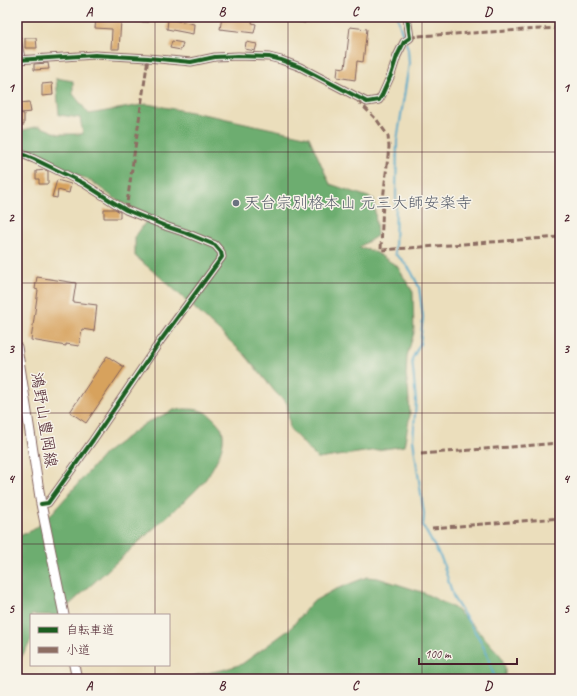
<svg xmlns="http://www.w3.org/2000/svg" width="577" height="696" viewBox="0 0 577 696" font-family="Caveat,'Klee One',sans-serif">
<rect width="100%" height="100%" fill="#f7f3e8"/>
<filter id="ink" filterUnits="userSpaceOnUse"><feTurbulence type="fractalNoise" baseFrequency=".025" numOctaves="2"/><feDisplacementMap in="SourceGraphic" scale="8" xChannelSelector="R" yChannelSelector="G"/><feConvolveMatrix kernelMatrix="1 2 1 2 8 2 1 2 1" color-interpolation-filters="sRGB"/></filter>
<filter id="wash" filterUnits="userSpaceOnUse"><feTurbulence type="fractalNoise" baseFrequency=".012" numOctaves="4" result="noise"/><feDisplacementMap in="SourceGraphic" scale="16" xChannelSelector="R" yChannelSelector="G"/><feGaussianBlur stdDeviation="0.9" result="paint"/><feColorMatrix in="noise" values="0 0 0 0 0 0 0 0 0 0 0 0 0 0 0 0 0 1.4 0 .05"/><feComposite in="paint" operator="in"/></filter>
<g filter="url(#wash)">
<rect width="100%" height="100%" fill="#ebdebc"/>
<path fill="#6dad6f" stroke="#5c664d" d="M56,78L73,81V94L89,114L147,104L218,117L309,137L330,184L374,199L377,236L359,247L375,252L397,266L413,292L414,333L407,356L406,375L408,387L410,415L404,446L318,459L290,429L287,403L276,393L245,355L166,282L135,256V237L149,217L114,198L91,181L17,149V139L20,131L39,126L59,134H83L80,118L59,115Z
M184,409C197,409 206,410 215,420C217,422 219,425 221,427C228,442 217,461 209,474C205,481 199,487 193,493L58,615H31V641L22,656L17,671V537L33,530L53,512L105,453L146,423L174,410Z
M367,577L378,578L422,592L454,608L471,623L501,656L505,667V679H177L222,670L242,664L290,629L312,602L334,590Z"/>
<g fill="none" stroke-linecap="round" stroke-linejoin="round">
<path stroke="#4ba6c9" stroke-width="2" d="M398,17L400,27L405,39
M406,43L408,49L409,64L397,141L395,254L402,260L411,271L419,287L423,317L420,344L412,359L416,401L413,440L424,514L423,526L442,560L454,599L479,638L487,654L495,679"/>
</g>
<g id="blocks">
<path fill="#d7a25d" d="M115,17H149L148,22L121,21L119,49H111L112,29L95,28L96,19L115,20Z
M222,17H253L252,23L256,24L254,33L220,29Z
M287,17H306L305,23L287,20Z
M168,19L194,24L193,34L167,29Z
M350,27L367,29L363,62L357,61L355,80L337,77L338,67L345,68Z
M25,38H36L37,48H25Z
M172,41L183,43L181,50L170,48Z
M246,42L257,44L255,51L245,49Z
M48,63L49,69L34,70V64Z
M52,83L53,95L42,96V84Z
M29,102L31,112L21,113L20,103Z
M17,113L24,114V125H17Z
M46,170L48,171V184H39V179H36V171Z
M57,180L71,184L69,193L58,190L57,198L52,197Z
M104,209H115L120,212V218H104Z
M37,277L76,283L73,302L97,305L94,331L82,329L79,346L66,344V346L31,340L38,290L35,289Z
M107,356L124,367L86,423L70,412Z"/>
</g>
</g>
<g filter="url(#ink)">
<use href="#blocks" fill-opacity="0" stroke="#82625e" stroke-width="1"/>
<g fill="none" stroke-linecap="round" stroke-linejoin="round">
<g stroke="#82625e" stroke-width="9">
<path id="minor" d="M17,39L21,59
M17,60L95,55L148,58L191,62L215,57L238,56L269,57L281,60L300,67L367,102L379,100L382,95L391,75L397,56L404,42L410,38L407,17
M17,152L34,159L83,183L116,204L126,210L168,227L186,233L215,245L221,252L222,257L161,340L93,440L48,503L41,504
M17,413L27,412"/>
</g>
<g stroke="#82625e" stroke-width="11">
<path id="major" d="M17,347L41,504L64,615
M74,665L77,679"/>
</g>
<use href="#minor" stroke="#fff" stroke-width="7"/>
<use href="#major" stroke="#fff" stroke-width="9"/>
<path stroke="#8d6e63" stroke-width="3" stroke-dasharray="6 3" stroke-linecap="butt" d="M410,38L417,36L560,28
M358,101L377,120L388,136L389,147L383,200L381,250L560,237
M126,210L148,58
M421,454L560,443
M432,528L560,518"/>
<g stroke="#f7f3e8" stroke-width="6">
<path id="cycleway" d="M17,60L95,55L148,58L191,62L215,57L238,56L269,57L281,60L300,67L367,102L379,100L382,95L391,75L397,56L404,42L410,38L407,17
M17,152L34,159L83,183L116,204L126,210L168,227L186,233L215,245L221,252L222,257L161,340L93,440L48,503L41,504"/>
</g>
<use href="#cycleway" stroke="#1b5e20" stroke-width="4"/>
</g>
</g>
<path fill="none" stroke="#4a1f2b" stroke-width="1" stroke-opacity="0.55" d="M155,17V615M288,17V679M422,17V679M17,152H560M17,283H560M17,413H560M17,544H560M155,665V679"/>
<circle fill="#6b7280" stroke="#f7f3e8" stroke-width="1.5" cx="236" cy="203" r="4"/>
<g text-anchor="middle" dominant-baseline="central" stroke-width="3" stroke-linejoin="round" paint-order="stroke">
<g font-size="16" fill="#5b616d" stroke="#f7f3e8" text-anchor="start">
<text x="244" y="203">天台宗別格本山 元三大師安楽寺</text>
</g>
<g font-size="16" fill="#4a1f2b" stroke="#f7f3e8">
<text transform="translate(44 420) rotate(81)">鴻野山豊岡線</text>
</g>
</g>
<rect width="577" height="696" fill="none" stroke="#f7f3e8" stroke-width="44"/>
<rect x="30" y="614" width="140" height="52" fill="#f7f3e8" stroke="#b29e9c"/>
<rect x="38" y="627" width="20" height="6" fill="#1b5e20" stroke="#b29e9c"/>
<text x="66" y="634" font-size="12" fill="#4a1f2b">自転車道</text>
<rect x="38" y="647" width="20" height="6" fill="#8d6e63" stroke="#b29e9c"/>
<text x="66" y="654" font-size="12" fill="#4a1f2b">小道</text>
<path d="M419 658v6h98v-6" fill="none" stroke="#4a1f2b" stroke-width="2"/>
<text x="425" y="658" font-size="12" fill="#4a1f2b" stroke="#f7f3e8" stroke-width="3" paint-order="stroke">100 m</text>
<rect x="22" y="22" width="533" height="652" fill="none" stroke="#4a1f2b" stroke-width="1.5"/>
<g font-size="13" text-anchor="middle" font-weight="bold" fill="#4a1f2b">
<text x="89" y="16">A</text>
<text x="222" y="16">B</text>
<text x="355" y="16">C</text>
<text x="488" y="16">D</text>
<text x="11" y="92">1</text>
<text x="566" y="92">1</text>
<text x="11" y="222">2</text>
<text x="566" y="222">2</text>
<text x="11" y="353">3</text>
<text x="566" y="353">3</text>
<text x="11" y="483">4</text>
<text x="566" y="483">4</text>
<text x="11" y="613">5</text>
<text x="566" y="613">5</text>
<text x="89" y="690">A</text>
<text x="222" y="690">B</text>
<text x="355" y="690">C</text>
<text x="488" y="690">D</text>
</g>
</svg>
